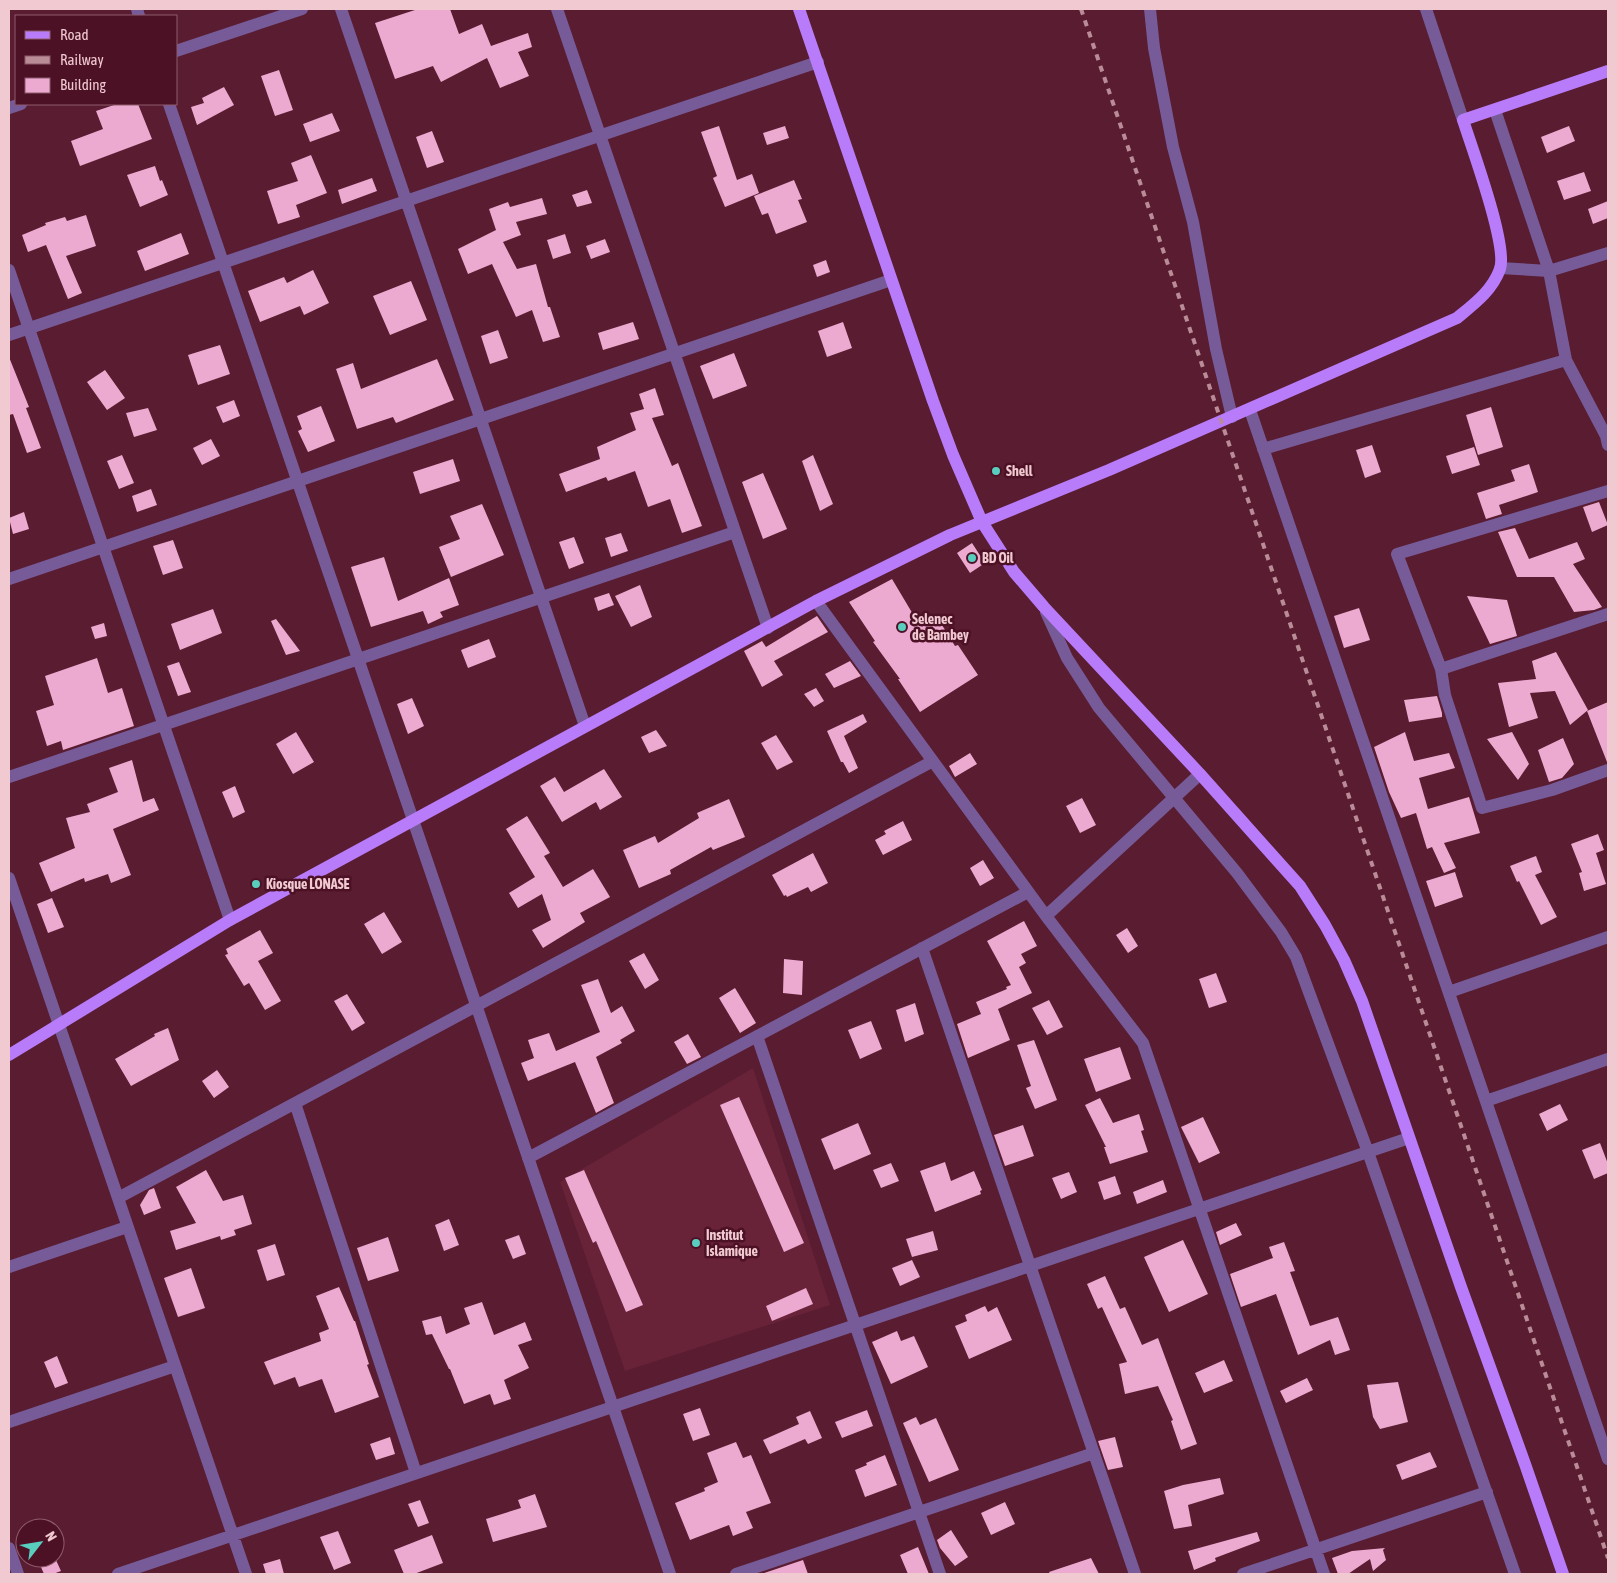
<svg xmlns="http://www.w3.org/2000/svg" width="1617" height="1583" viewBox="0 0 1617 1583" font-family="'Asap Condensed',sans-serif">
<rect width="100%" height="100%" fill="#591c30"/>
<path fill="#682339" d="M753,1068L830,1305L625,1371L560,1182Z"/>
<path fill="#ecaad0" d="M418,9H450L459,34L482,24L491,46L528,33L532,47L518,52L529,76L500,88L487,58L441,82L433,66L395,79L375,23Z
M279,70L293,110L275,116L261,76Z
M224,87L234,105L197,125L191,107L204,103L202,98Z
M117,104H138L152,139L80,166L71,141L103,129L96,111Z
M332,113L340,131L310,142L303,124Z
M719,126L737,180L752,174L759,193L725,207L713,178L717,176L701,132Z
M785,126L789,138L767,145L763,133Z
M1569,126L1575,141L1547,153L1541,137Z
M432,131L444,162L427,168L416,137Z
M311,155L327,193L296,205L300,217L278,224L267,191L298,181L291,163Z
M155,166L160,181L162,180L168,195L140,207L127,175Z
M1584,172L1591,191L1564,200L1557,181Z
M372,178L377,191L342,204L338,190Z
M794,180L802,199L798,200L807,222L776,234L768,213L762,215L754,196Z
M587,190L592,203L577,207L572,195Z
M542,198L547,214L516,222L521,235L503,242L517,269L536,264L548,307H550L560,337L543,342L532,310L516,317L492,264L468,274L458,249L496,230L489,209L508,202L510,207Z
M1608,201V218L1593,224L1588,209Z
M86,215L96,246L66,256L82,293L68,299L46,245L28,252L22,235L46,225L45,223L65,217L67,221Z
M181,233L189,254L145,271L137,251Z
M565,234L571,253L553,259L547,240Z
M605,239L610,252L591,259L586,246Z
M826,260L830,272L817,277L813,265Z
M313,270L329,303L304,315L300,306L260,322L248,291L284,277L287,283Z
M411,281L427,320L390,335L373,296Z
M633,322L639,339L603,350L598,333Z
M843,322L852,348L827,357L818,331Z
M498,330L508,358L490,364L481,336Z
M220,345L230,374L198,385L188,355Z
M734,353L747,386L713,399L700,366Z
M9,357L29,407L26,408L41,448L27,453L13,414L9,415Z
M437,359L454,400L396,423L393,417L357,429L336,369L353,363L361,389Z
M105,370L125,398L107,410L87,382Z
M655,388L664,415L652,418L672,466L678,463L702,526L682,533L670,499L648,507L635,471L608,481L606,477L566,492L559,474L600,459L597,447L636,430L630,413L644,409L639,394Z
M234,400L240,416L223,423L216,407Z
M321,406L335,441L308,452L298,431L302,429L297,416Z
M1491,407L1503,447L1478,455L1466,415Z
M148,408L157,430L134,437L126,413Z
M211,439L220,456L202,465L193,448Z
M1372,445L1381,472L1365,478L1356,450Z
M1474,447L1480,465L1452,474L1446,456Z
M122,455L134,483L119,489L107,461Z
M813,455L833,504L820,511L802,461Z
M453,459L460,481L420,494L413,472Z
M1529,464L1538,492L1499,505L1502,514L1486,519L1477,493L1515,481L1511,470Z
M763,473L787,529L763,539L742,482Z
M151,489L157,505L137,512L132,496Z
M1599,502L1608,525L1592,532L1583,507Z
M482,504L504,555L451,577L439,547L460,539L450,516Z
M24,512L29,529L13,534L9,518Z
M1515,528L1529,559L1577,542L1585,559L1573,564L1602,607L1594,610L1574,612L1554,577H1517L1498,532Z
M621,533L628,551L611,557L605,538Z
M574,537L584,563L569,569L559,542Z
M173,540L183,568L163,575L153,546Z
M972,543L985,563L970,573L957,553Z
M384,557L398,601L449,578L459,605L440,612L443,617L428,624L423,611L371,627L351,567Z
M892,579L920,626L937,617L955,646L958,645L978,675L920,712L898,679H900L873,642L875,641L849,602Z
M640,585L652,617L631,627L615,596Z
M609,593L614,605L598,611L594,598Z
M1467,596L1507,600L1517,636L1490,644Z
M1359,608L1370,640L1344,648L1334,616Z
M213,609L222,633L180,650L171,624Z
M817,616L828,632L774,661L783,675L762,687L744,651L762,641L766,647Z
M276,619L300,651L286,655L271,621Z
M104,623L107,636L95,639L91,627Z
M489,639L496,657L468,668L461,650Z
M1556,652L1588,710L1570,725L1555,691L1530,693L1538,718L1509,727L1498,683L1536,679L1532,661Z
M97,658L108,693L122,688L134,726L63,750L61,741L47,746L36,711L54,705L45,676Z
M850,661L861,676L834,688L825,674Z
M179,662L191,692L178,696L167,666Z
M816,688L824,701L814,707L804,694Z
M1437,696L1442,713V717L1409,722L1404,700Z
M412,698L424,726L408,734L397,704Z
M1608,702V762H1607L1587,711Z
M863,714L867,722L844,736L858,768L849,773L843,762H841L827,731Z
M656,730L667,746L649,753L641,737Z
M296,732L314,762L293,774L276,744Z
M1405,732L1414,761L1449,753L1455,768L1419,778L1428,809L1469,797L1480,833L1444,843L1456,868L1444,873L1432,847L1427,849L1416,813L1401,818L1389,792L1374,747Z
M1512,732L1529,764L1518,780L1487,739Z
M776,735L793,762L777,770L761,743Z
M1563,738L1574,764L1562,778L1549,782L1538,750Z
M970,753L977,764L955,777L949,766Z
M132,760L143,802L154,798L159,810L113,829L131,875L111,883L108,874L85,882L84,878L51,892L39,863L75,848L66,818L90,812L87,804L118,792L109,768Z
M604,769L622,797L600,810L596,802L562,822L540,786L555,777L564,792Z
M235,786L245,812L233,818L222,792Z
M1082,798L1096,825L1080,833L1066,806Z
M729,799L745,837L713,850L711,847L670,870L671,874L639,888L623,850L655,836L658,843L699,818L697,813Z
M527,816L550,853L544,856L563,887L593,869L610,897L580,913L585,922L543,948L532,930L551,920L542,894L518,908L509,893L535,877L506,829Z
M903,821L912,840L883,855L875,840L886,834L884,831Z
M1598,834L1604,850L1596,853L1606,884L1584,891L1579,873L1582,872L1571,844Z
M813,853L828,883L811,892L808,887L787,897L786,895L784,896L772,875Z
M1536,856L1542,872L1535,875L1557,917L1541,925L1519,881L1517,882L1510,866Z
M983,860L994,878L980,886L970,868Z
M1455,872L1463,897L1435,907L1426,881Z
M52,898L64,927L48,933L37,904Z
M384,912L402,942L382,954L364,924Z
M1024,921L1037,946L1021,954L1026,963L1019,967L1032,993L998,1009L1010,1040L968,1058L957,1024L981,1014L976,1002L1007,989L1006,987L1011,985L987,941Z
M1127,928L1138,946L1128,953L1116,935Z
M260,930L273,953L258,961L281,1001L265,1010L249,983L244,986L225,955L228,954L226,949Z
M644,953L659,980L645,989L629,961Z
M784,959L803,961L802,995L783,993Z
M1216,973L1227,1002L1209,1008L1199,979Z
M598,979L611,1013L622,1006L635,1031L620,1040L622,1043L596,1057L614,1103L596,1113L575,1062L528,1081L521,1063L534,1058L528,1040L549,1033L556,1051L600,1032L581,985Z
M735,988L756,1023L740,1033L719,998Z
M347,994L365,1023L352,1031L334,1001Z
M1049,1000L1063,1027L1047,1035L1032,1008Z
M915,1003L924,1034L905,1042L896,1010Z
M871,1021L882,1049L860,1059L848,1030Z
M168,1028L179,1060L131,1086L115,1059L155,1036L154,1034Z
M688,1034L701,1057L687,1064L674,1042Z
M1034,1040L1057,1100L1035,1109L1026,1088L1031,1086L1017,1045Z
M1120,1047L1131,1079L1096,1092L1084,1059Z
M217,1070L229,1087L214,1098L202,1081Z
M739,1097L804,1243L784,1252L720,1105Z
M1100,1098L1113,1123L1139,1114L1144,1130L1141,1131L1148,1152L1110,1164L1104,1147H1106L1085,1105Z
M1560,1104L1568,1120L1547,1131L1539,1114Z
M1203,1117L1220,1153L1199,1163L1181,1127Z
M858,1123L871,1154L834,1170L821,1139Z
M1023,1125L1034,1156L1005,1166L994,1135Z
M1600,1143L1608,1164V1173L1594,1179L1582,1150Z
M945,1162L951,1181L974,1171L982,1190L980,1191L981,1194L935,1212L920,1171Z
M891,1163L899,1181L881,1188L873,1170Z
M206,1170L223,1201L243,1195L252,1224L234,1230L236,1235L221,1240L220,1236L176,1250L170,1231L196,1223L176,1187Z
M584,1170L643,1305L626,1312L596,1241L593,1243L565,1178Z
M1069,1172L1077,1192L1061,1199L1052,1178Z
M1115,1176L1121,1194L1104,1200L1098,1182Z
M1163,1180L1167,1192L1137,1204L1133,1192Z
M154,1188L161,1208L144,1215L140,1205L149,1190Z
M449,1219L459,1245L444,1251L435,1225Z
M1236,1223L1242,1235L1220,1245L1216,1232Z
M933,1231L938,1250L912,1257L906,1239Z
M519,1235L526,1254L513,1259L505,1240Z
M388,1237L399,1271L368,1281L357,1248Z
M1183,1240L1208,1294L1169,1312L1144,1257Z
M1284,1242L1295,1271L1290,1272L1310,1326L1338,1317L1350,1350L1335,1355L1330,1340L1298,1355L1276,1294L1241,1307L1230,1274L1273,1258L1269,1247Z
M275,1244L285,1275L267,1281L257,1250Z
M912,1260L920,1277L900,1286L892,1268Z
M191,1268L205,1308L178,1317L164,1278Z
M1105,1276L1120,1309L1125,1307L1142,1345L1158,1338L1197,1444L1181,1450L1171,1421L1173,1420L1158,1386L1125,1394L1119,1364L1127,1362L1102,1307L1098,1309L1087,1284Z
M339,1287L354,1321H355L369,1364L367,1365L379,1397L335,1413L322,1379L299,1387L295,1377L274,1385L264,1362L321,1341L319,1333L329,1329L316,1296Z
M806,1288L813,1304L772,1321L766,1306Z
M482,1302L494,1335L525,1322L532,1340L518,1345L529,1368L504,1380L511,1399L494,1405L490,1394L464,1404L450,1369H449L432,1334L426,1335L422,1321L441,1316L446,1334L470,1324L464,1308Z
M985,1306L988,1312L997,1307L1012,1340L969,1359L955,1326L967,1321L965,1315Z
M897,1331L901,1341L914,1336L928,1367L891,1384L872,1342Z
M57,1356L68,1383L55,1388L44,1362Z
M1224,1360L1233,1381L1204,1393L1195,1373Z
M1307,1378L1313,1390L1286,1403L1280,1391Z
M1398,1382L1408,1422L1380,1429L1373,1417L1367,1385Z
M700,1408L710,1435L693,1441L683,1414Z
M867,1410L873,1426L842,1438L835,1422Z
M810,1411L822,1438L808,1444L805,1439L770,1454L763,1440L799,1424L796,1417Z
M916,1417L920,1425L936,1418L959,1470L929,1482L903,1423Z
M390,1437L395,1454L376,1460L370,1444Z
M1115,1437L1123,1467L1108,1470L1098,1441Z
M736,1442L743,1458L751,1455L771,1503L746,1512L753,1528L733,1536L729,1525L690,1540L675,1503L705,1491L704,1488L718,1482L707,1453Z
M1430,1452L1437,1467L1402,1480L1396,1465Z
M885,1455L897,1485L865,1497L855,1470L867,1465L866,1463Z
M1220,1478L1224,1494L1188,1505L1192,1526L1174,1529L1164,1491L1183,1485Z
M535,1494L547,1527L493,1542L486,1519L521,1508L518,1500Z
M420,1500L429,1523L418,1527L408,1504Z
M1005,1502L1015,1524L991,1535L981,1513Z
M951,1530L968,1557L955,1566L940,1548L937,1540Z
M338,1531L351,1563L334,1570L320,1537Z
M1257,1532L1260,1541L1215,1558L1216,1561L1194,1570L1188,1551Z
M432,1535L443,1563L414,1574H404L394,1550Z
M918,1547L929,1574H908L900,1555Z
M1385,1548L1383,1550L1386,1560L1373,1571L1370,1559L1348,1574H1338L1332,1558L1352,1551Z
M37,1558H55L61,1571L53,1574H44Z
M1091,1558L1099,1574H1050L1049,1572Z
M280,1559L284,1574H266L263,1564Z
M803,1560L808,1574H761Z"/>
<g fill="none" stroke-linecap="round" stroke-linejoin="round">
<path stroke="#775b99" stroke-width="12" d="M137,9L139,16
M341,9L585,726
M557,9L768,628
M1150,9L1154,48L1173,147L1193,222L1216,349L1232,417
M1426,9L1463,120
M176,51L302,9
M169,104L670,1574
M9,108L21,104
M1495,110L1549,271L1566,360L1606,436L1608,445
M1500,268L1549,271L1608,253
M9,270L230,920
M9,335L818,62
M1250,410L1608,1459
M1263,449L1566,360
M1608,491L1397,554L1441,669L1445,695L1482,808L1552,790L1608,770
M9,579L891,280
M816,601L1046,916L1143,1043L1324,1574
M1046,612L1067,658L1099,708L1237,873L1281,932L1296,957L1368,1152L1515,1574
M1441,669L1608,614
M9,777L735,532
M9,878L246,1574
M1046,916L1200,774
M922,948L1135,1574
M1449,992L1608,937
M757,1036L940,1574
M1486,1101L1608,1059
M295,1103L416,1473
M528,1158L1028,892
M118,1198L933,761
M9,1267L127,1227
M9,1422L175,1366
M9,1548L18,1574
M118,1574L1409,1138
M736,1574L1094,1453
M1243,1574L1487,1492"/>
<path stroke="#b87cfb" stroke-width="12" d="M799,9L933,401L953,455L982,522L1014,572L1044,607L1200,774L1300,886L1325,925L1344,960L1362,1001L1461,1287L1525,1464L1563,1574
M9,1055L230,920L816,601L950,535L1109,470L1457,318C1474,304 1492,291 1500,269C1508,246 1472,148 1463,120L1608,71"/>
<path stroke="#ba8c98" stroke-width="4" stroke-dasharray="6 6" stroke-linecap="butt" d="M1081,9L1608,1558"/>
</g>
<g fill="#59cebf" stroke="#4d1126" stroke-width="2">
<circle cx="996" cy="471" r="5"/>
<circle cx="972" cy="558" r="5"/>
<circle cx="902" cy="627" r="5"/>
<circle cx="256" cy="884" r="5"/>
<circle cx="696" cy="1243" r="5"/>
</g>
<g text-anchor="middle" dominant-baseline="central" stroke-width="5" stroke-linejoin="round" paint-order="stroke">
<g font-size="14" font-weight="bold" fill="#f0c9d1" stroke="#4d1126" text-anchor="start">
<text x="1006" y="471">Shell</text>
<text x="982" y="558">BD Oil</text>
<text x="912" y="619">Selenec<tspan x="912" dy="16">de Bambey</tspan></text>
<text x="266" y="884">Kiosque LONASE</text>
<text x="706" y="1235">Institut<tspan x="706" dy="16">Islamique</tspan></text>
</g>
</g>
<rect width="1617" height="1583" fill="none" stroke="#f0c9d1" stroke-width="20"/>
<rect x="15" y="15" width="162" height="90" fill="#4d1126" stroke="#8e5b6a"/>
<rect x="25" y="31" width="25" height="8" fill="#b87cfb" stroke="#8e5b6a"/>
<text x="60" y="40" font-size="15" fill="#f0c9d1">Road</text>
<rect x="25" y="56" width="25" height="8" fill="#ba8c98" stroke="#8e5b6a"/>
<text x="60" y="65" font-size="15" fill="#f0c9d1">Railway</text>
<rect x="25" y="78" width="25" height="15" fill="#ecaad0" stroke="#8e5b6a"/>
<text x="60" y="90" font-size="15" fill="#f0c9d1">Building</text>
<g transform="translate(40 1543) rotate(59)"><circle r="24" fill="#4d1126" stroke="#8e5b6a"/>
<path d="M0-4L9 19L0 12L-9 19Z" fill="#59cebf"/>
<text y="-8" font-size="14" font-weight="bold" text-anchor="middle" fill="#f0c9d1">N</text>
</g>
</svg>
